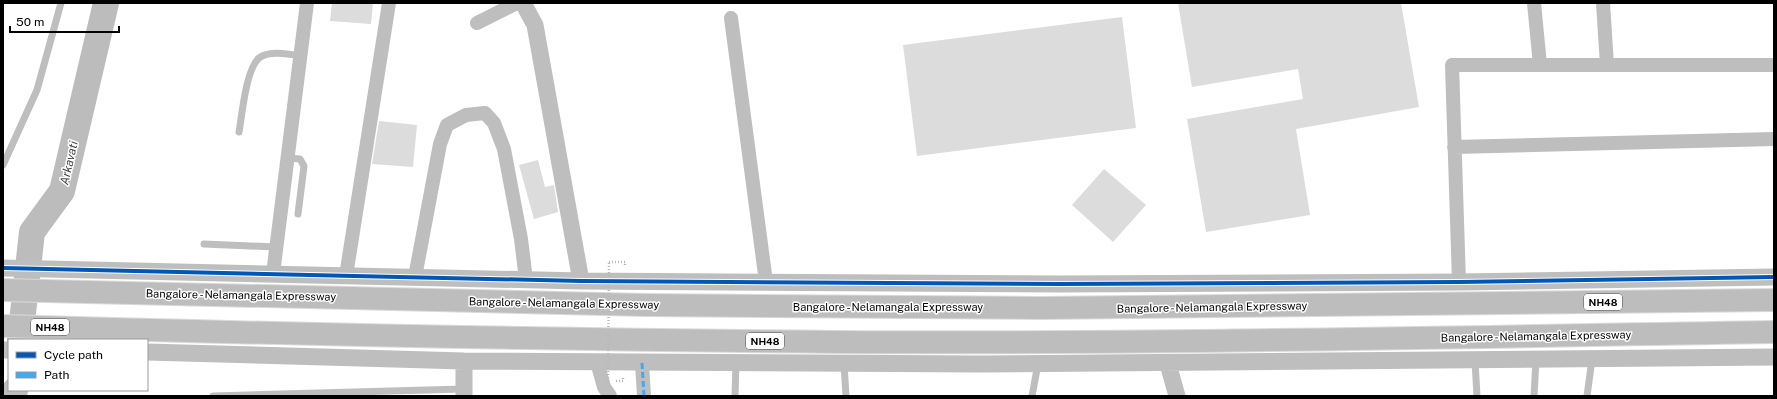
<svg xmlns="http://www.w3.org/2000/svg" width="1777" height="399" viewBox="0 0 1777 399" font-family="'Public Sans',sans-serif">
<rect width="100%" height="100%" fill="#fff"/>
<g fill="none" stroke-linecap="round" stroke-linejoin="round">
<path stroke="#bcbcbc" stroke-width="26" d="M20,340L32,232L62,191L106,3
M14,396L15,390"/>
</g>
<path fill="#dcdcdc" d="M332,3H373L371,24L330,21Z
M1178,3H1401L1419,107L1296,129L1310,215L1206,232L1187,119L1303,99L1298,69L1192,87Z
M1122,17L1136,128L917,156L903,45Z
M379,121L417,125L413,167L372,164Z
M538,160L545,187L554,185L558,212L534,219L519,165Z
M1104,169L1146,205L1113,242L1072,205Z"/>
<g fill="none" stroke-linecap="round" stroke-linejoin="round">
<g stroke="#dbdbdb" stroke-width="24">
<path id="motorway" d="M3,290L645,305L1039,308L1774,300
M3,326C282,334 561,340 839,342C1151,344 1463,337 1774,332"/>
</g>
<path stroke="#b8b8b8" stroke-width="2.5" stroke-dasharray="1 2" stroke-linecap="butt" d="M609,262H625V267
M616,381H623V377"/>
<path stroke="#bebebe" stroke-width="7" d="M239,132C242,115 246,69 259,58C269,50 289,54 301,56
M288,158L300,159L304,166L298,214
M3,165L37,90L61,3
M204,244L276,247
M1475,361L1477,396
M844,364L846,396
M213,396L463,389
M735,396L736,363
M1032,396L1038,364
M1534,396L1536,360
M1587,396L1592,359"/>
<path stroke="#bebebe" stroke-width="14" d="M1534,3L1540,65
M1603,3L1607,65
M731,18L766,282
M477,23L517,3
M1454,147L1774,139
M273,274L307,3
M346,276L389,3
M415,277L440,144L447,125L466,115L485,113L494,123L504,149L521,239L526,280
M1459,282L1452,65H1774
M597,362L604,387L610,396
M642,363L644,396"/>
<path stroke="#bebebe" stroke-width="17" d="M523,3L535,25L581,281
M3,268L581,281L1059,284L1459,282L1774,277
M3,350H9
M147,352L464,361L981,364L1774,357
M1168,364L1177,396
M464,396V361"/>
<use href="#motorway" stroke="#bdbdbd" stroke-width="22"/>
<path stroke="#b8b8b8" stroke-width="2.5" stroke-dasharray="1 2" stroke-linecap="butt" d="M608,381L609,262"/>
<path stroke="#3fa9f5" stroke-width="3" stroke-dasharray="6 3" stroke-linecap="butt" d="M642,363L644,396"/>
<g stroke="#fff" stroke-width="6">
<path id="cycleway" d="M3,268L581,281L1059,284L1459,282L1774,277"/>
</g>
<use href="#cycleway" stroke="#0057b8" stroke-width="4"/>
</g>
<g text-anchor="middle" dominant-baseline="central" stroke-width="3" stroke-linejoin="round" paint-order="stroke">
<g fill="#fff" stroke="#4c4c4c" stroke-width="1">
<rect x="1584" y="294" width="38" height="16" rx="3"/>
<rect x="31" y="319" width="38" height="16" rx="3"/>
<rect x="746" y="333" width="38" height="16" rx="3"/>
</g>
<g font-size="10" font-weight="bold" fill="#000">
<text x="1603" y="302">NH48</text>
<text x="50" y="327">NH48</text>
<text x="765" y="341">NH48</text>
</g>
<g font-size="11" fill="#000" stroke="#fff">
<text transform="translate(241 295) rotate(1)">Bangalore - Nelamangala Expressway</text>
<text transform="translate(564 303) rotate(1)">Bangalore - Nelamangala Expressway</text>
<text x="888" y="307">Bangalore - Nelamangala Expressway</text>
<text transform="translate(1212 307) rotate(-1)">Bangalore - Nelamangala Expressway</text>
<text transform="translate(1536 336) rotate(-1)">Bangalore - Nelamangala Expressway</text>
</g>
<g font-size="12" font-style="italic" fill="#404040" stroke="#fff">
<text transform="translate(69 163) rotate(-77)">Arkavati</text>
</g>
</g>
<rect width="1777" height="399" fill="none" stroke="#000000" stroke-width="8"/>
<rect x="8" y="339" width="140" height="52" fill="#ffffff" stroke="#999999"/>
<rect x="16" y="352" width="20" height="6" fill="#0057b8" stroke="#999999"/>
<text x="44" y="359" font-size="12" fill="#000000">Cycle path</text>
<rect x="16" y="372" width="20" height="6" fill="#3fa9f5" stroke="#999999"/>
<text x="44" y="379" font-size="12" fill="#000000">Path</text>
<path d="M10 26v6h109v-6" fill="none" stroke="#000000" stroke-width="2"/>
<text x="16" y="26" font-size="12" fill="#000000" stroke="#ffffff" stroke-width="3" paint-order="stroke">50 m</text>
</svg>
